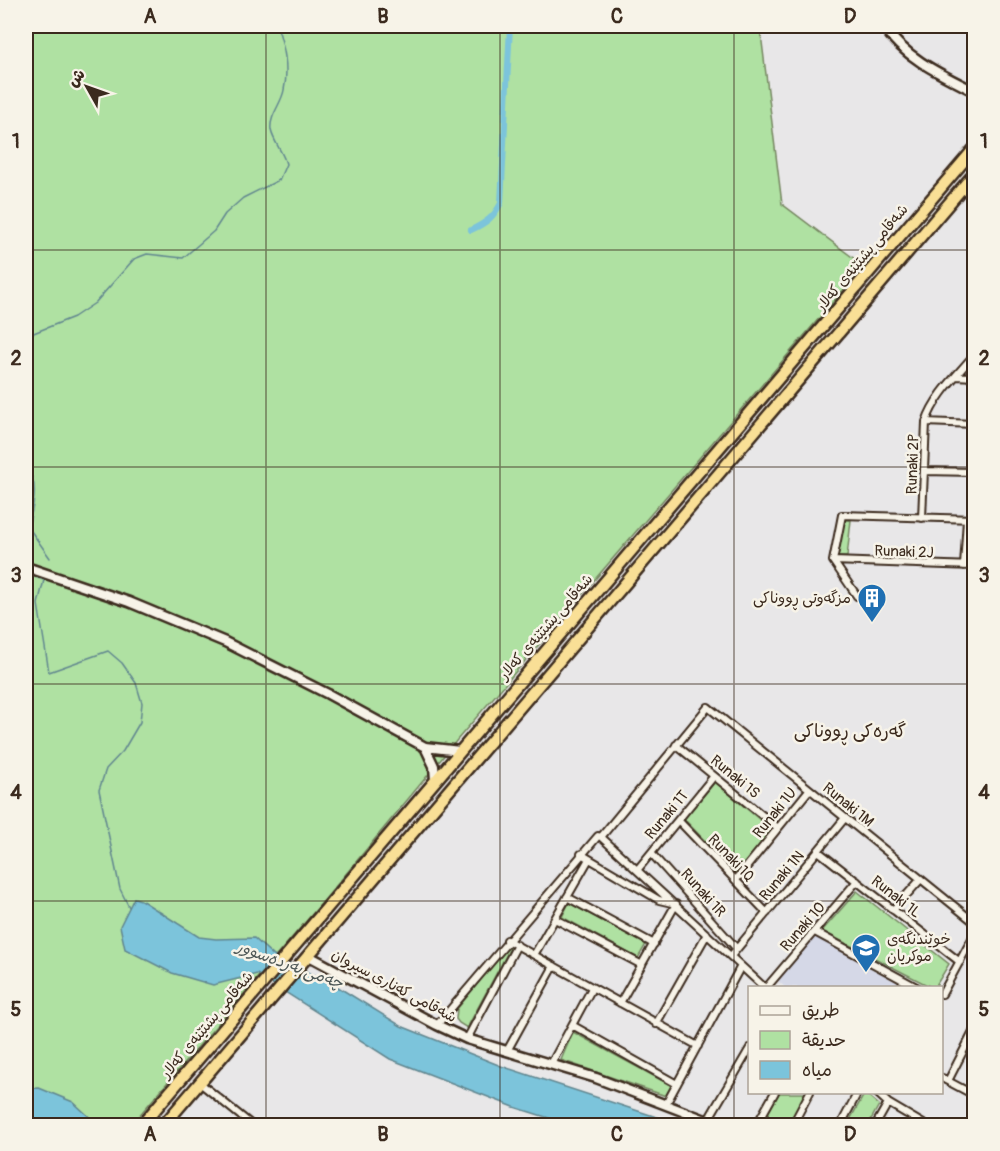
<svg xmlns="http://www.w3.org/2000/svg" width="1000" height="1151" viewBox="0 0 1000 1151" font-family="Pangolin,'Playpen Sans Arabic',sans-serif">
<rect width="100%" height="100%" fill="#e8e7e8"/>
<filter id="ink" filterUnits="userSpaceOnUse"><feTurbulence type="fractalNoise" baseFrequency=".0167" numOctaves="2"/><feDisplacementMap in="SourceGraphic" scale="12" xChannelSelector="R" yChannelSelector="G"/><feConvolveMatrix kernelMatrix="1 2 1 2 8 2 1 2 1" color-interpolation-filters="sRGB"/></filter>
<g filter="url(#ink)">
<path fill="#d5d8e7" d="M815,937L858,961L905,987H785L778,981Z"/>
<path fill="#afe1a2" stroke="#758660" stroke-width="1.5" d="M26,26H760L782,204L864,266L457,740L326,898L131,1125H26Z
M843,520H851L847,557H838Z
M715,782L772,830L736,873L684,819Z
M857,891L949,964L935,987H931L822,931Z
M569,903L646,944L638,958L562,917Z
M507,947L510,948L467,1028L459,1023L456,1019L457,1009Z
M573,1032L672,1086L666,1096L561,1060Z
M779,1093H806L788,1125H761Z
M865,1093L879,1105L868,1125H847Z"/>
<path fill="#7bc4db" stroke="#61868f" stroke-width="1.5" d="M134,898L141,900L199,937L216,939L254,938L274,956L338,987L401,1026L501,1066L681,1125H571L514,1107L390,1059L257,974L213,985L172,973L125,949L120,926Z
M39,1088L73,1102L98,1125H26V1089Z"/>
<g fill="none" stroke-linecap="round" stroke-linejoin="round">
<path stroke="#61868f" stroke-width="1.5" d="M26,336L74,317L95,303L134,259L147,254L183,258L214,231L225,214L243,198L279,180L286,164C283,152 273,141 271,130C269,116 282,103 284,90C289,67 284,46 277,26
M26,468C41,483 32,509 28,528
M26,524L50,558
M26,574L44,580L38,604L49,672L108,651L122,663L136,683L142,703L140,722L123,751L106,769L99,790L120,889L129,907"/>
<path stroke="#7bc4db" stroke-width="6" d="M471,230C486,223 494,217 501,203L510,26"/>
<g stroke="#3b2a1e" stroke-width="10">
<path id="street" d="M956,376L974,377
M926,422L974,424
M925,471L974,472
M922,518L926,422C934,397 957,375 974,355
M833,561L842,515L974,519
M833,561L974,566
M833,561L857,596
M964,566L967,519
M676,745L778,828
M678,820L767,913
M601,837L708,707L974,922
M818,851L960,962
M651,853L737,949
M581,854L659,900L676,904L620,1003
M638,869L714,776
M736,880L809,790
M567,897L654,944
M893,910L921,879
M555,919L642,965
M815,932L918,988
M507,940L698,1046
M534,955L589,859
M731,956L845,818
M766,988L857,881
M942,994L974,935
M656,1024L707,934
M437,1025L598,836L601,837L765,988
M572,1025L677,1084
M467,1039L517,945
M507,1051L554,966
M551,1064L592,988
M942,1078L974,1095
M948,1081L974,1030
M200,1083L253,1126
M876,1092L888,1103L927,1126
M666,1104L741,966
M708,1120L750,1048
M756,1126L775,1092
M792,1126L810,1092
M840,1126L858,1092
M875,1126L888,1103"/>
</g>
<g stroke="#3b2a1e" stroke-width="13">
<path id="secondary" d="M883,26C905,58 940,74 974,91
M26,567L129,602L225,642L328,694L425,747L460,751
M425,747L434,766L435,780
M309,956L437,1025L467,1039L596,1078L721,1126"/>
</g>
<g stroke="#3b2a1e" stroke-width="15">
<path id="highway" d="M141,1126L974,149
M163,1126L974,174"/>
</g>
<use href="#street" stroke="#f7f3e8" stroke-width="6"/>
<use href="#secondary" stroke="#f7f3e8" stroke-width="8"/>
<use href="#highway" stroke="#f9df96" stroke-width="10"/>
</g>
</g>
<path fill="none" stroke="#3b2a1e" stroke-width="1.5" stroke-opacity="0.55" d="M266,26V1126M500,26V1126M734,26V1126M26,250H974M26,467H974M26,684H974M26,901H974"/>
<defs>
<g id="building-pin" transform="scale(1.5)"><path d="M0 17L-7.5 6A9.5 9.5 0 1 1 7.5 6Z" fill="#1f6fb2" stroke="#f7f3e8"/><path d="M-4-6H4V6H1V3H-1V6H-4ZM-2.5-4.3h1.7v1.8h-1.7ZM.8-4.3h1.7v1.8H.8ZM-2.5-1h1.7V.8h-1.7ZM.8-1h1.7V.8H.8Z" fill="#fff"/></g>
<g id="school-pin" transform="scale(1.5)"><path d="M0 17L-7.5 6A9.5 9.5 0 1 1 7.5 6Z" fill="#1f6fb2" stroke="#f7f3e8"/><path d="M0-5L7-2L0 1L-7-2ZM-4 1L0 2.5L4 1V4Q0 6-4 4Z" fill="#fff"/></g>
</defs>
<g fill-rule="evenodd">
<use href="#building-pin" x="872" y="598"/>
<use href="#school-pin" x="866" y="948"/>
</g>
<g text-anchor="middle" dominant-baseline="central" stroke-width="5" stroke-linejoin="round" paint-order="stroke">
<g font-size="15" fill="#3b2a1e" stroke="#f7f3e8">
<text transform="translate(862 258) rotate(-50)">شەقامی پشتێنەی کەلار</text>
<text transform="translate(913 464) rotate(-88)">Runaki 2P</text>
<text transform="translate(904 552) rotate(2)">Runaki 2J</text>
<text transform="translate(546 627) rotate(-49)">شەقامی پشتێنەی کەلار</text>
<text transform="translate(735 777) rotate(39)">Runaki 1S</text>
<text transform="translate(848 805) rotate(39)">Runaki 1M</text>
<text transform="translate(775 813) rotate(-51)">Runaki 1U</text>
<text transform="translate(667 815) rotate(-50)">Runaki 1T</text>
<text transform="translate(731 858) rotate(46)">Runaki 1Q</text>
<text transform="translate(782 876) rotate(-50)">Runaki 1N</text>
<text transform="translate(703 893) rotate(48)">Runaki 1R</text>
<text transform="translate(896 897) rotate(38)">Runaki 1L</text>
<text transform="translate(803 927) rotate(-49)">Runaki 1O</text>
<text transform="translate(394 986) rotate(28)">شەقامی کەناری سیروان</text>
<text transform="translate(207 1025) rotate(-50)">شەقامی پشتێنەی کەلار</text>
</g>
<g font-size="15" fill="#3b2a1e" stroke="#f7f3e8" text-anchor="end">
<text x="851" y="598">مزگەوتی ڕووناکی</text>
<text x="887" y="939" text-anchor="start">خوێندنگەی<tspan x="887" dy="17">موکریان</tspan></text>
</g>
<g font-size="16" font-style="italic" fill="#4e5857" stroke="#f7f3e8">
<text transform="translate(290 965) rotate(20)">چەمی بەردەسوور</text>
</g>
<g font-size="18" fill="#3b2a1e" stroke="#f7f3e8">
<text x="850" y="731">گەرەکی ڕووناکی</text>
</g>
</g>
<rect width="1000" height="1151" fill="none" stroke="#f7f3e8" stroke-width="66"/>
<rect x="748" y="986" width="195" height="108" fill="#f7f3e8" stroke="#aca397" stroke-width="1.5"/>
<rect x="760" y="1006" width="30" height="9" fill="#f7f3e8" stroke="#aca397" stroke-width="1.5"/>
<text x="802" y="1016" font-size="18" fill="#3b2a1e">طريق</text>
<rect x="760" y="1031" width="30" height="18" fill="#afe1a2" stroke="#aca397" stroke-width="1.5"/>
<text x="802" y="1046" font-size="18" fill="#3b2a1e">حديقة</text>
<rect x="760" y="1061" width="30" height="18" fill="#7bc4db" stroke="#aca397" stroke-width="1.5"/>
<text x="802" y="1076" font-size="18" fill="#3b2a1e">مياه</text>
<g transform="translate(87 87) rotate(310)" stroke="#f7f3e8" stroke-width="4.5" paint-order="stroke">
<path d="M0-4.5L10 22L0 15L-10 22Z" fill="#3b2a1e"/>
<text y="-9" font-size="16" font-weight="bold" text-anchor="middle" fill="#3b2a1e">ش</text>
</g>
<rect x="33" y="33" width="934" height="1085" fill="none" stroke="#3b2a1e" stroke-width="2"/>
<g font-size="20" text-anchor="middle" font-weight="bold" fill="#3b2a1e">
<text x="150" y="23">A</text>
<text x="383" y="23">B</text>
<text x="617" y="23">C</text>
<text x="850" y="23">D</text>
<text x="16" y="148">1</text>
<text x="984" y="148">1</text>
<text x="16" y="365">2</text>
<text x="984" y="365">2</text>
<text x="16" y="582">3</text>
<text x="984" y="582">3</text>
<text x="16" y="799">4</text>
<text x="984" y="799">4</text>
<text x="16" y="1016">5</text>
<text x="984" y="1016">5</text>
<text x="150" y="1141">A</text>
<text x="383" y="1141">B</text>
<text x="617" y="1141">C</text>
<text x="850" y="1141">D</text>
</g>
</svg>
